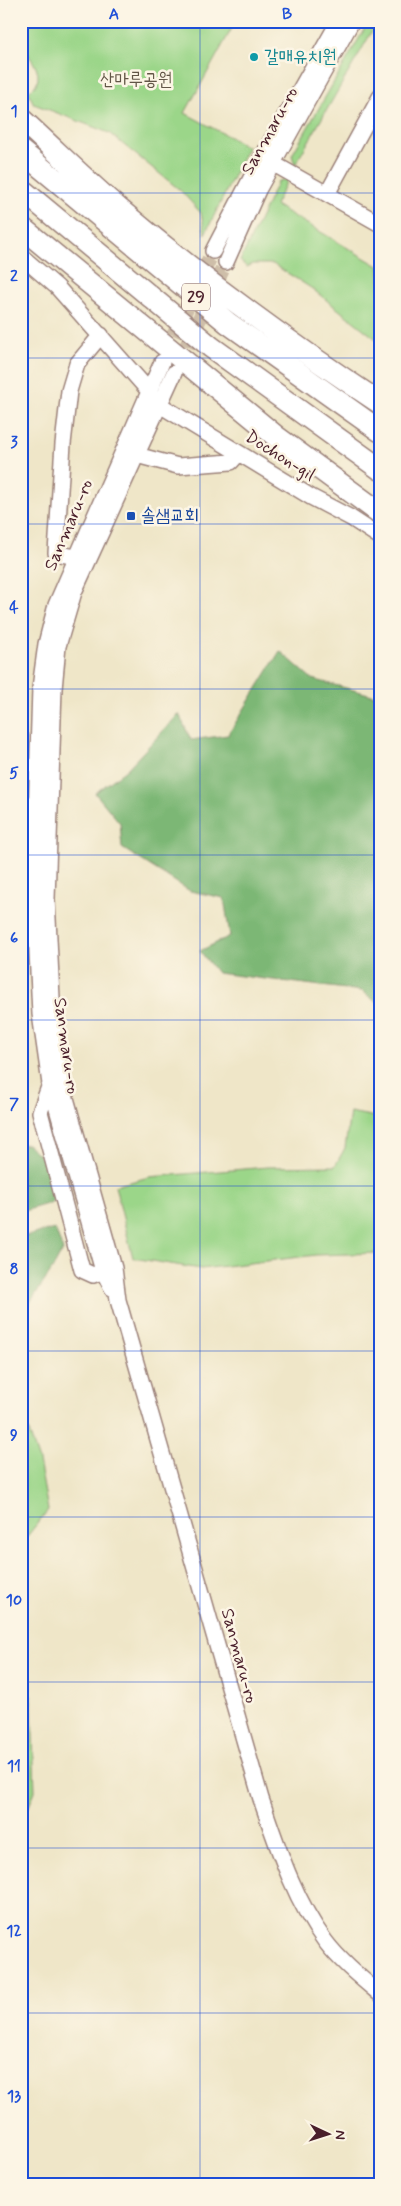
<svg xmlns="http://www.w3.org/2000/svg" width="401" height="2206" viewBox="0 0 401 2206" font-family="Mynerve,'Poor Story',sans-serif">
<rect width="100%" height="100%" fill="#fcf5e5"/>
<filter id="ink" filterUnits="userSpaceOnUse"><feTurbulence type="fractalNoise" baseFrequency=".02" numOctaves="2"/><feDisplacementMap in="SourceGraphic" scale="10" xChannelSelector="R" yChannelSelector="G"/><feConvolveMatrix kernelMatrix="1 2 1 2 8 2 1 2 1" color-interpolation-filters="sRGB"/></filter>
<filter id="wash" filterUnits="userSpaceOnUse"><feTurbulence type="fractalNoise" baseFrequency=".0096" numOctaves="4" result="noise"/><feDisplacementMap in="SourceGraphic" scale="20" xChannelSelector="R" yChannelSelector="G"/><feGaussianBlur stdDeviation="1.12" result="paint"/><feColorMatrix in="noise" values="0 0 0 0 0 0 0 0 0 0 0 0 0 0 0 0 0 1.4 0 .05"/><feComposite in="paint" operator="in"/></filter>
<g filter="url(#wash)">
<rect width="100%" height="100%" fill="#efe6c8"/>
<path fill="#9bd689" stroke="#727a5a" d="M21,21H236L185,113L248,147L205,234L201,213L180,190L109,133L34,104L28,92C49,79 32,59 21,46Z
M369,21H378L295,165L292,155Z
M288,179L275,205L380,267V342L311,288L273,264H253L247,267L240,261L278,181Z
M350,1112L380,1118V1253L316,1255L201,1269L133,1258L115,1186L149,1177L268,1167L335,1166L345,1148Z
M21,1409L39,1461L48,1510L21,1544Z
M21,1625L31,1678L35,1791L21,1826Z"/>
<path fill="#7cb775" stroke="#636b50" d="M280,651L312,679L380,697V1005L362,991L217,973L200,951L230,936L224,898L190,891L122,848L120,823L95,793L126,770L179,714L191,740L228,735Z
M27,1144L49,1164L56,1198L50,1203L21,1212V1145Z
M55,1229L63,1250L52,1270L29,1304L21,1327V1237Z"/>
</g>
<g filter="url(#ink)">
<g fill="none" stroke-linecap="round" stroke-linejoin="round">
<path stroke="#cebea9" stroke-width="15" stroke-dasharray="15 8" stroke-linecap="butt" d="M164,356L213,251
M177,367L226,262"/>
<g stroke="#9c827a" stroke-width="18">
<path id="minor" d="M274,164L380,224
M327,194L380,97
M213,251L261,159L339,21
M21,256L57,287L148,390
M226,262L258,190L352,21
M174,373L74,592L58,646L54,689L47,899L54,1037L62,1084L114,1268L118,1300L261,1799C278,1848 294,1899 325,1941C340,1961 361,1978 380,1994
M160,405L311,497L351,518L380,537
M125,452L178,466L231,462L239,453
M85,559L56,553L63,444L69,391L77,364L101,335
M50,1084L40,1112L82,1270L93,1275L111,1268
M112,1288L103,1271L50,1084L40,1014L34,887L40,688L46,644L56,605L162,362"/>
</g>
<g stroke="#9c827a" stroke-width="24">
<path id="highway" d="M21,119C54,149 85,180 119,209C201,279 289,343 380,403
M21,151L228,323L380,431
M21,189L211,347L380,469
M21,227L278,438L380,513"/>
</g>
<use href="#minor" stroke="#fff" stroke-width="15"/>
<use href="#highway" stroke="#fff" stroke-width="21"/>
</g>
</g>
<path fill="none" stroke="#1d4ed8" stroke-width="1" stroke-opacity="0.55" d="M200,21V2185M21,193H380M21,358H380M21,524H380M21,689H380M21,855H380M21,1020H380M21,1186H380M21,1351H380M21,1517H380M21,1682H380M21,1848H380M21,2013H380"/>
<circle fill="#0f9aa8" stroke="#fcf5e5" stroke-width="2" cx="254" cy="57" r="5"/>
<rect fill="#1a4fb4" stroke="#fcf5e5" stroke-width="2" x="126" y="511" width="10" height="10" rx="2.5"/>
<g text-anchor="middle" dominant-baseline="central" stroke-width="5" stroke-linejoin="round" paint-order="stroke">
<rect fill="#fcf5e5" stroke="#7f5f63" stroke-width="1" x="182" y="283.5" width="28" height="27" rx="4"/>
<g font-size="16" font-weight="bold" fill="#4a1f2b">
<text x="196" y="297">29</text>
</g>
<g font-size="18" fill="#0d838f" stroke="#fcf5e5" text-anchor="start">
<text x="264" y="57">갈매유치원</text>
</g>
<g font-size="18" fill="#625647" stroke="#fcf5e5">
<text x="136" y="80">산마루공원</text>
</g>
<g font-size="18" fill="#4a1f2b" stroke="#fcf5e5">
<text transform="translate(270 131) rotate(-61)">Sanmaru-ro</text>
<text transform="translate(280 456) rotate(32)">Dochon-gil</text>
<text transform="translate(69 525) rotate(-67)">Sanmaru-ro</text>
<text transform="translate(66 1046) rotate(82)">Sanmaru-ro</text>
<text transform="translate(239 1656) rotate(75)">Sanmaru-ro</text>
</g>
<g font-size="18" fill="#164399" stroke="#fcf5e5" text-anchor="start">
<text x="141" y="516">솔샘교회</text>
</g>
</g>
<rect width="401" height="2206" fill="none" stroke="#fcf5e5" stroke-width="55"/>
<g transform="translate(328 2134) rotate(94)" stroke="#fcf5e5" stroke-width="4" paint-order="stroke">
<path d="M0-4L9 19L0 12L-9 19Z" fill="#4a1f2b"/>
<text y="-8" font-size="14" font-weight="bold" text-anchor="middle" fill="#4a1f2b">N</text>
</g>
<rect x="28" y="28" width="346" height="2150" fill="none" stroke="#1d4ed8" stroke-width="2"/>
<g font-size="16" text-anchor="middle" font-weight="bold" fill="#1d4ed8">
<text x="114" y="19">A</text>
<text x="287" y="19">B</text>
<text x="14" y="116">1</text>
<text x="14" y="281">2</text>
<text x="14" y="447">3</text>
<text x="14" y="612">4</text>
<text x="14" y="778">5</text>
<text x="14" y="943">6</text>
<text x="14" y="1109">7</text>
<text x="14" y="1274">8</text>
<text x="14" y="1440">9</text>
<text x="14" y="1605">10</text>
<text x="14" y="1771">11</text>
<text x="14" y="1936">12</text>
<text x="14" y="2101">13</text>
</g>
</svg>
